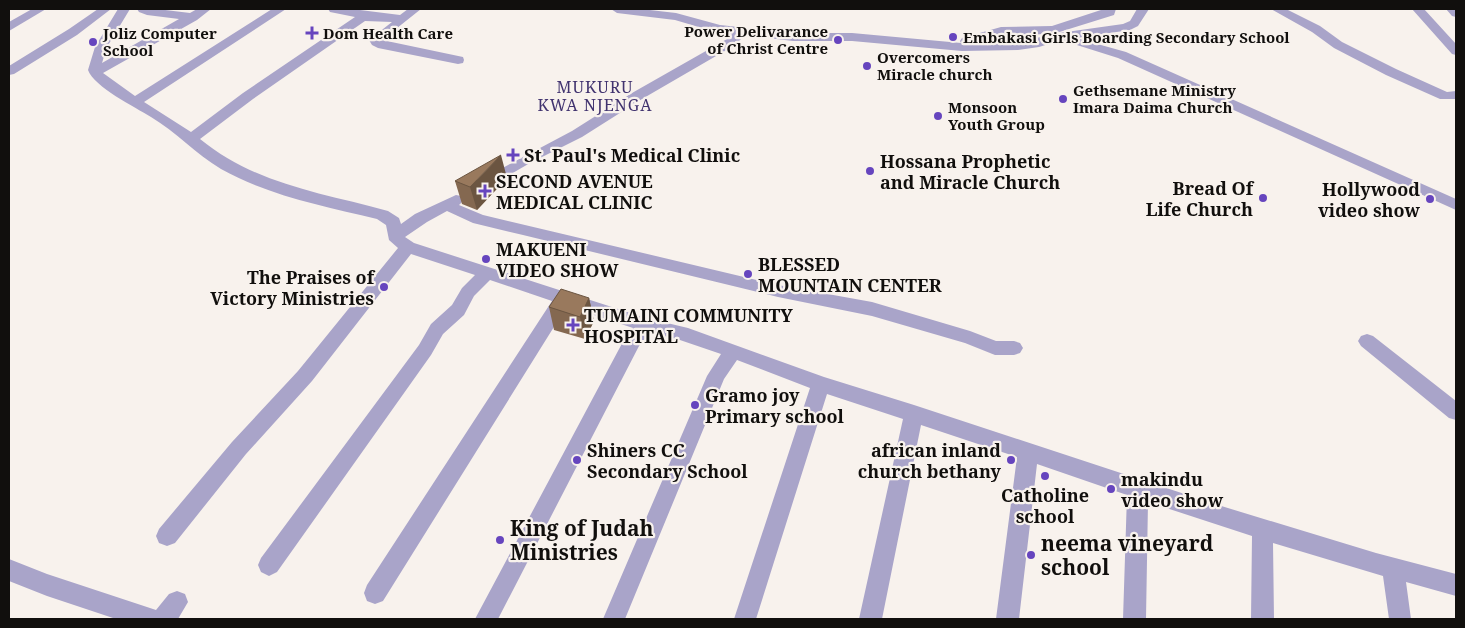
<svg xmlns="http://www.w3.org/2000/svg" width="1465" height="628" viewBox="0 0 1465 628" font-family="'Noto Serif',serif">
<rect width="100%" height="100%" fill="#f8f2ed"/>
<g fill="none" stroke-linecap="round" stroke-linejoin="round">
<path fill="#a9a4c9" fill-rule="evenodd" d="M32,9H46L9,31V22Z
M98,9H111L77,35L14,74L9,75V66L69,29Z
M118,9H130L107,47L102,63L179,19L147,15L139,12L137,9H157L190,13L197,9H211L197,20L103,73L135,96L272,9H286L144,102L191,132L243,93L355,17L330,12L328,9H352L400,15L408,9H421L382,40L463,57L464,60L463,63L458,64L378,48L372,45L369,40L392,22L365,21L253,99L200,139C257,185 319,192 388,211L399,218L401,224L415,214L456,195L461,196L464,200L459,205L483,215L778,285L872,302L970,331L996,341H1014L1020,343L1023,348L1020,353L1014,355H995L965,343L872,316L778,297L523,235L473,223L447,211L427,222L405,237L414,243L646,318L688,328L824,377L914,405L1218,505L1376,553L1456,574V596L1406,582L1411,619H1389L1383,576L1273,543L1274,619H1251L1252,536L1148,502L1146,619H1123L1127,495L1037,464L1019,619H996L1017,457L921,425L882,619H859L903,419L827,394L756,619H734L810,388L737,360L724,379L625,619H603L707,376L721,354L677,339L650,333L639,346L498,619H475L626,336L633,328L567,306L383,601L375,604L367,601L364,593L367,585L552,301L490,280L474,296L464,315L443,334L431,355L277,572L269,576L261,572L258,565L261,558L419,345L431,324L452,305L462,288L475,275L411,254L312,381L246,454L175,543L167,546L159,543L156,536L159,529L232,442L298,371L398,248L389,240L386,225L377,219C324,206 269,196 221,169C196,154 176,132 151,117C135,107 94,87 88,70L95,47Z
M611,9H641L676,13L720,25L793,33H852L961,43L960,41L962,38L1001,27L1052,26L1104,9H1116L1114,15L1053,34L1002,35L972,43L1018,42L1059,33L1123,24L1130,21L1137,9H1149L1138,26L1130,30L1076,38L1126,52L1456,199V210L1118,58L1061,40L1039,47L1018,50L962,51L852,41H793L745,35L735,45L642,99L582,137L530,163L490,186H480L477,183L480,180L572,131L632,93L727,39L732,34L719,33L675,20L617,13Z
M1271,9H1286L1320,26L1342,42L1396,69L1447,92L1456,91V99H1440L1386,75L1334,48L1312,32Z
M1412,9H1424L1456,44V55L1452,54Z
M1446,9H1456V17L1452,16Z
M1367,334L1373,336L1456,401V420L1449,418L1361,346L1358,341L1361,336Z
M9,559L47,574L156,610L169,594L177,591L185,594L188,602L178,619H116L47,596L9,581Z"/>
</g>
<path fill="#846850" d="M507,178L477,210L462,204L455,181Z
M589,298L594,321L585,339L554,330L549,307Z"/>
<path fill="#6b5541" d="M501,155L507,178L477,210L470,187Z
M589,298L594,321L585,339L580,317Z"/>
<path fill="#99795d" stroke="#6b5541" d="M501,155L470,187L455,181Z
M561,289L589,298L580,317L549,307Z"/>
<g fill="#6645be" stroke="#f8f2ed" stroke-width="2">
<path d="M309.5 25.5h5v5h5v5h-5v5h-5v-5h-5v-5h5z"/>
<circle cx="953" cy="37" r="5"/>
<circle cx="838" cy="40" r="5"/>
<circle cx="93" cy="42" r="5"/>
<circle cx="867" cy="66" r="5"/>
<circle cx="1063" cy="99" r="5"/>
<circle cx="938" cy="116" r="5"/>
<path d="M510.5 147.5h5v5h5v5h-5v5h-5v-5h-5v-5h5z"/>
<circle cx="870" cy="171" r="5"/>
<path d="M482.5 183.5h5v5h5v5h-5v5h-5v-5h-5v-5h5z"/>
<circle cx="1263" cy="198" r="5"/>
<circle cx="1430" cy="199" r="5"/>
<circle cx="486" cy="259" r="5"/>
<circle cx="748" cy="274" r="5"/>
<circle cx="384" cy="287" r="5"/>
<path d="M570.5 317.5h5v5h5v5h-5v5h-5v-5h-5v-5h5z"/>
<circle cx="695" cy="405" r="5"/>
<circle cx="577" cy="460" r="5"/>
<circle cx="1011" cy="460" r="5"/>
<circle cx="1045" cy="476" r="5"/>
<circle cx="1111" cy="489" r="5"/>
<circle cx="500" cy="540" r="5"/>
<circle cx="1031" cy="555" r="5"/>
</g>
<g text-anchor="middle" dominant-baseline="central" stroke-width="4.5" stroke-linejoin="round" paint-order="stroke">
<g font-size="15" font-weight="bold" fill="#110f0d" stroke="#f8f2ed" text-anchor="start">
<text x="828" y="31" text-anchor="end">Power Delivarance<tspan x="828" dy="17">of Christ Centre</tspan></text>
<text x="103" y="33">Joliz Computer<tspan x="103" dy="17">School</tspan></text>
<text x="323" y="33">Dom Health Care</text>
<text x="963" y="37">Embakasi Girls Boarding Secondary School</text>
<text x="877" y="57">Overcomers<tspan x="877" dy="17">Miracle church</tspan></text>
<text x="1073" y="90">Gethsemane Ministry<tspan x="1073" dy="17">Imara Daima Church</tspan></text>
<text x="948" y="107">Monsoon<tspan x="948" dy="17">Youth Group</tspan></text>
</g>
<g font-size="16" letter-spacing="1" fill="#41336f" stroke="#f8f2ed">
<text x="595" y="87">MUKURU<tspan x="595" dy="18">KWA NJENGA</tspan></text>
</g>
<g font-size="18" font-weight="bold" fill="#110f0d" stroke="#f8f2ed" text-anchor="start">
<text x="524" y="155">St. Paul's Medical Clinic</text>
<text x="880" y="161">Hossana Prophetic<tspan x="880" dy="21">and Miracle Church</tspan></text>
<text x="496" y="181">SECOND AVENUE<tspan x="496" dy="21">MEDICAL CLINIC</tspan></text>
<text x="1253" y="188" text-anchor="end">Bread Of<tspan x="1253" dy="21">Life Church</tspan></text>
<text x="1420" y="189" text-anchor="end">Hollywood<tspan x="1420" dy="21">video show</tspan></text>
<text x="496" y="249">MAKUENI<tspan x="496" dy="21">VIDEO SHOW</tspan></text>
<text x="758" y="264">BLESSED<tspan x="758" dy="21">MOUNTAIN CENTER</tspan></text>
<text x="374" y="277" text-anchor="end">The Praises of<tspan x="374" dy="21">Victory Ministries</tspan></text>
<text x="584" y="315">TUMAINI COMMUNITY<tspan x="584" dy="21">HOSPITAL</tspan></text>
<text x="705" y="395">Gramo joy<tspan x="705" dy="21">Primary school</tspan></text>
<text x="587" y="450">Shiners CC<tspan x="587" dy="21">Secondary School</tspan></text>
<text x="1001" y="450" text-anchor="end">african inland<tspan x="1001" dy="21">church bethany</tspan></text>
<text x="1121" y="479">makindu<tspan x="1121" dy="21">video show</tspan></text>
<text x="1045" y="495" text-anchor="middle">Catholine<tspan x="1045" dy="21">school</tspan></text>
</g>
<g font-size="21" font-weight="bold" fill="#110f0d" stroke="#f8f2ed" text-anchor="start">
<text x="510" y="528">King of Judah<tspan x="510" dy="24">Ministries</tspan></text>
<text x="1041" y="543">neema vineyard<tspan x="1041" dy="24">school</tspan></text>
</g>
</g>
<rect width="1465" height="628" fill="none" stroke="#110f0d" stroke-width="20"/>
</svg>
